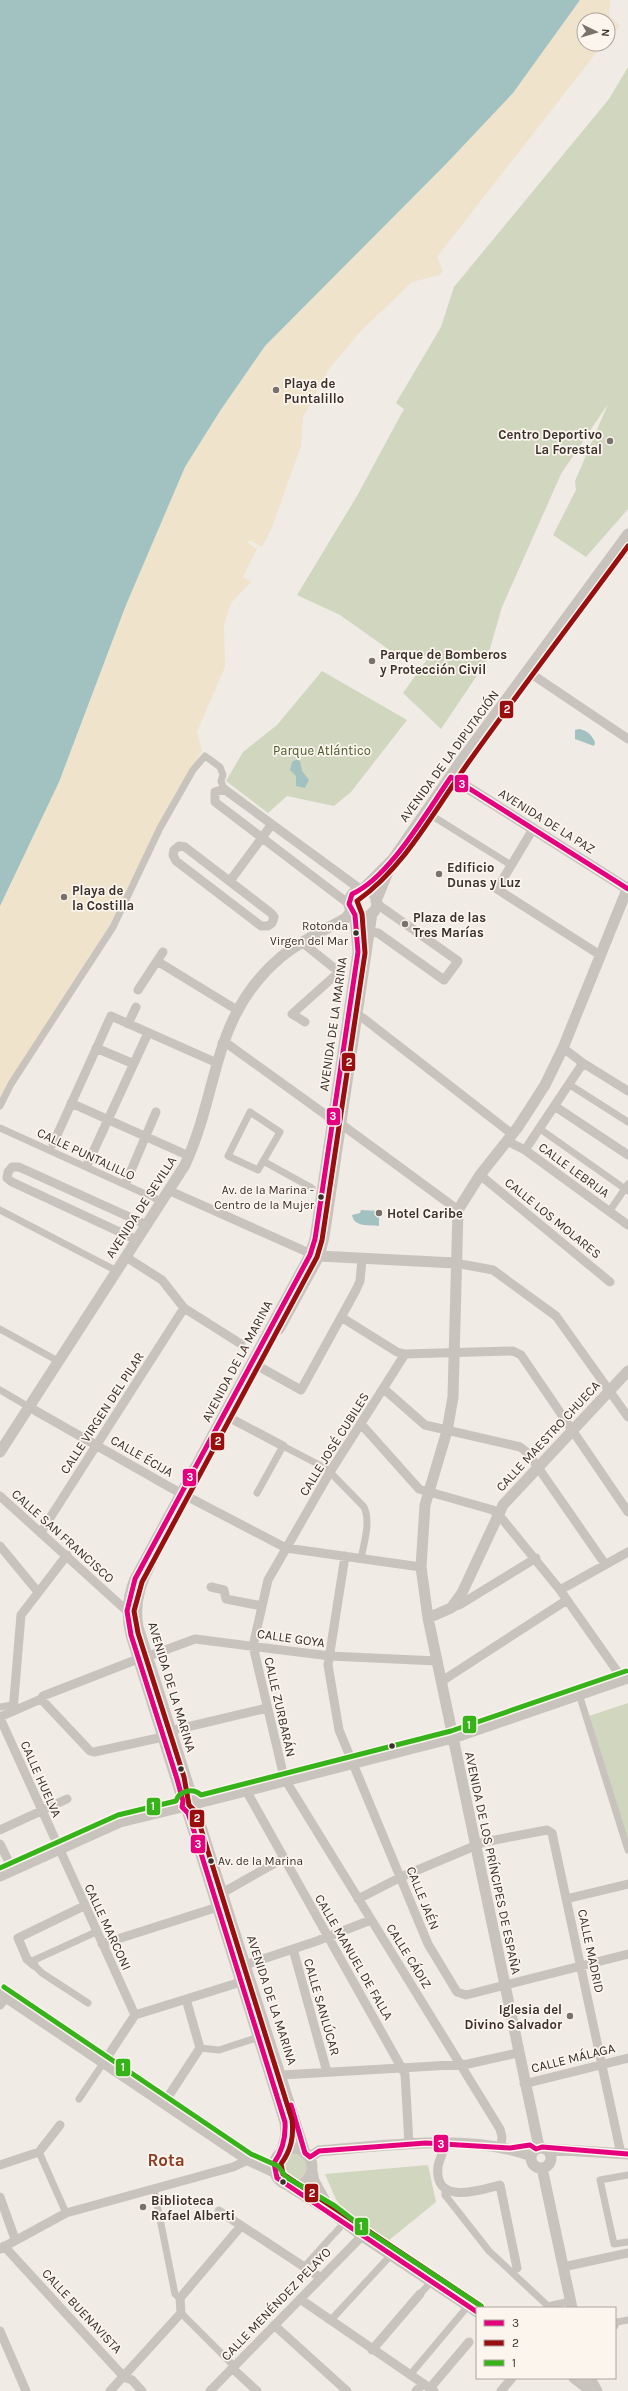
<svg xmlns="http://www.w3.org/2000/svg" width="628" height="2391" viewBox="0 0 628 2391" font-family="Karla,sans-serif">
<rect width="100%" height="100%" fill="#f0ebe5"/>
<path fill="#d1d6bf" d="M628,67V509L586,557L553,535L576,490L575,481L608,404L561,474L502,607L486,662L441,729L403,693L428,658L413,651L405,661L340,615L297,595L357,496L404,409L396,403L441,327L454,287L609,99Z
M322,671L407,720L351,792L334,806L287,796L268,813L226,781L243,752L277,725Z
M628,1703V1840L589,1716Z
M279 2166a14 14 0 1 1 28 0a14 14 0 1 1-28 0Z
M428,2165L436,2202L383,2245C346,2220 342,2215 325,2174Z"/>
<path fill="#efe3cc" d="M580,0H610L609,15L620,26L608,39V20H584V44H603L437,257L443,271L439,275L412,282L359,333L329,369L303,417L301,446L271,530L262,547L249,540L248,543L257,549L243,577L251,582L231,603L224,624L225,667L197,732L202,751L166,810L109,926L0,1100V906L59,782L126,605L185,467L220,411L265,346L446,164L513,93Z"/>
<path fill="#a1c2c1" d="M0,0H580L513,93L446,164L265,346L220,411L185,467L126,605L59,782L0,906Z
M579,729C588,731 591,734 595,742L594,746L575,739V730Z
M297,759L300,761L302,771L309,780L305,788L296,786V776L290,770L292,762Z
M361,1210L379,1211V1226C369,1225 354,1227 352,1215L360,1213Z"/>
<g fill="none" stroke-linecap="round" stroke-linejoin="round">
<path stroke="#c9c3be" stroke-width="7" d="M426,812L511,865
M570,1085L628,1122
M0,1106L11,1084L113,927L160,828L193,770L205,756L220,767L223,775L221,781L224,789
M250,1112L280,1132L258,1170L228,1156Z
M0,1128L163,1202
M540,1129L628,1191
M263,1161L312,1188
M0,1210L117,1271
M609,1212L628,1184
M0,1329L58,1361
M0,1390L29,1407
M330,1472L364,1507C371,1522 364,1542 361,1559
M257,1493L283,1446L331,1471
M579,1694L628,1850
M0,1707L12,1705
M30,1962L96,1932
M34,1965L42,1973L88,2003
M200,2048L219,2050L259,2037
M79,2099L104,2062
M39,2152L66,2213
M628,2175L600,2180L614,2244L628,2242
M445,2188V2195L489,2251L548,2306L570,2301
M154,2189L175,2294L180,2298
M335,2233L344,2223
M304,2267L332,2236
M420,2294L431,2282
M181,2313L234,2366
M330,2321L391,2255
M615,2326L617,2322L628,2320
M410,2375L468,2306"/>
<path stroke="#c9c3be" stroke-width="9" d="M527,671L628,739
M533,829L497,889L600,955
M179,846L185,847L271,913L274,917L272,923L268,926H261L176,861L173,855L174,850Z
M230,881L272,824
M349,904L215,802V792L224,789L360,889
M370,932L378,933L444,980L458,961L377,904
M303,943L339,972L292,1014L305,1022
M157,961L163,952
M138,990L157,961L237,1010
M356,1017L363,1018L512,1134
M128,1024L136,1007
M222,1043L229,1045L333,1120
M96,1048L134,1064
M583,1063L628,1091
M71,1103L189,1156
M556,1107L628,1155
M341,1124L458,1210
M507,1141L525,1150L583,1063L563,1048
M53,1144L111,1016L217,1063
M525,1150L628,1225
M88,1163L148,1033
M480,1175L610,1282
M127,1180L156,1112
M170,1191L316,1256
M137,1240L12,1182L7,1178L8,1172L12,1167H19L147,1225
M126,1257L162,1280L184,1308L241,1344
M455,1263L493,1270L556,1316L628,1417
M341,1317L397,1352L405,1354L513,1351L521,1355L628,1512
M405,1354L330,1472L268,1580L253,1646L283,1773L286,1781L500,2129L502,2137L501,2147
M258,1366L301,1390L356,1290L360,1281L362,1259
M384,1389L425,1425L520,1447L528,1453L605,1564
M29,1407L173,1489L286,1548L421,1567
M230,1418L283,1446
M361,1424L419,1489L493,1510L499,1515L560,1590L617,1671L620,1681
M0,1496L127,1611
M41,1532L184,1308
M0,1546L38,1592
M345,1556L328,1665L339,1730L428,1944L457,1992L466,1995L628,1954
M211,1587L224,1590L226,1599L262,1606
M560,1590L628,1552
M451,1608L461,1604L536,1558
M146,1657L195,1639L330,1656L437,1661
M442,1681L567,1600
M41,1699L90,1751L94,1752L163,1737
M13,1711L21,1615L67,1555
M0,1717L41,1699L43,1696L138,1659
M0,1718L135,2015
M170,1731L267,1708
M247,1792L405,2074L409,2144
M0,1830L67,1799
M0,1844L13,1870
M222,1893L284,1858
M358,1899L401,1877L484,1842L547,1830L552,1833L621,2154
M566,1899L628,1884
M102,1944L218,1907
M293,1949L327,2072
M34,1965L27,1959L18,1938L84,1906
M245,1965L317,1941L371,1920
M0,2005L6,1997
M104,2062L135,2015L241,1982
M282,2075L468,2064L517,2053
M524,2084L628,2058
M164,2103L200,2048L186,1999
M445,2144C444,2152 439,2159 438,2167C434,2206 480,2190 500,2185L517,2268
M0,2165L39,2152L60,2125
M0,2197L15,2239
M219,2211L321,2278
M4,2246L124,2377L132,2380L142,2391
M0,2249L66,2213L233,2167L248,2160
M563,2267L628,2253
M300,2299L434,2391
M274,2325L347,2391
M0,2331L26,2391
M372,2350L420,2294
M232,2368L257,2391
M430,2388L469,2342
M110,2391L181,2313L180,2298L241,2226
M210,2391L362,2236
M416,2391L423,2384
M501,2391L512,2378"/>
<path stroke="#c9c3be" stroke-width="11" d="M451,777L628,889
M363,889L393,859L463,758L628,534
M349 903a14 14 0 1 1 28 0a14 14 0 1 1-28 0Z
M376,901L393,860
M319,1256L455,1263
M279,1329L319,1256L324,1237L372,913
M0,1452L185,1165C220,1089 211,1016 281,957C300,941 325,930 346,918L351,911
M150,1565C139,1585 134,1605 138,1627L192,1797
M428,1618L451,1608L462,1593L503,1505L628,1371
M183,1801L131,1635C126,1615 127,1598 135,1579L310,1255L315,1239L358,952L355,915
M198,1803L453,1738L628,1678
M196,1811L305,2153
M188,1813L285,2122L286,2134L282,2151
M0,1876L120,1822L182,1807
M0,1993L248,2160L274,2172
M539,2147L428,1618L421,1567L425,1505L447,1431L453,1397L458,1210L480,1175L518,1127L545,1085L563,1048L628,887
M531 2158a10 10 0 1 1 20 0a10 10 0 1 1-20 0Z
M274 2167a19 19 0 1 1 38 0a19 19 0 1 1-38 0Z
M547,2149L628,2154
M310,2157L319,2151C382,2146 472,2133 531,2156
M542,2168L572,2308
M312,2171L314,2181L331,2212
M287,2185L331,2212L362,2236L477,2312
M574,2378L591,2391
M590,2378L597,2391"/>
<g stroke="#fbf5ee" stroke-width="8">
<path id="bus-1" d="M291,2105L305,2153L310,2157L319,2151L426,2143L510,2148L530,2145L536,2149L542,2147L628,2154
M477,2312L277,2178L274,2163C283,2150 286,2138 285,2122L194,1831L188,1813L182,1807L183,1801L177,1779L131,1635L127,1611L135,1579L310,1255L315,1239L358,952L355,915L349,904L352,894C390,877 427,811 451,777L628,889"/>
</g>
<g stroke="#fbf5ee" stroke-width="8">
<path id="bus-2" d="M481,2306L283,2174L281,2164C291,2150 294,2137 292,2120L201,1829L194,1810L189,1805L184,1777L138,1633L134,1611L142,1582L317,1257L322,1240L365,953L362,914L357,901C405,867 434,811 468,763C520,690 575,618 628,546"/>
</g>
<g stroke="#fbf5ee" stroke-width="8">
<path id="bus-3" d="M0,1868L118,1815L176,1801C179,1791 193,1787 201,1795L451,1731L626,1671
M4,1987L251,2154L278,2166L286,2177L335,2206L366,2230L481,2306"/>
</g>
<use href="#bus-1" stroke="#e5007d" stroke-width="5"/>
<use href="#bus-2" stroke="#990f0f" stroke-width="5"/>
<use href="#bus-3" stroke="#37b31a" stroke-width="5"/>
</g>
<g fill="#7a716c" stroke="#fbf5ee" stroke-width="1.5">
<circle cx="276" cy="390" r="4"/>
<circle cx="610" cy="441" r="4"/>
<circle cx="372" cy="661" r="4"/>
<circle cx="439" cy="874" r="4"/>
<circle cx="64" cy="897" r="4"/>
<circle cx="405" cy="924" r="4"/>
<circle cx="379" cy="1213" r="4"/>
<circle cx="570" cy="2016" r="4"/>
<circle cx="143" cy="2207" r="4"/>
</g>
<g fill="#3b302b" stroke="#fbf5ee" stroke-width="1.5">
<circle cx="356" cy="933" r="3.5"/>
<circle cx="321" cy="1197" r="3.5"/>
<circle cx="392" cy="1746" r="3.5"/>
<circle cx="181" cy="1769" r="3.5"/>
<circle cx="211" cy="1861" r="3.5"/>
<circle cx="283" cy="2182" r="3.5"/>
</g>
<g text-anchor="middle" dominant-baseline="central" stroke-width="3.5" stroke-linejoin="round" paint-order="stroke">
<g font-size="12" fill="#3b302b" stroke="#fbf5ee" text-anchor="end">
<text x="348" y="926">Rotonda<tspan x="348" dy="15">Virgen del Mar</tspan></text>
<text x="314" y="1190">Av. de la Marina -<tspan x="314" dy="15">Centro de la Mujer</tspan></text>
<text x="218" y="1861" text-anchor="start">Av. de la Marina</text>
</g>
<g font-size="13" font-weight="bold" fill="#3b302b" stroke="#fbf5ee" text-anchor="start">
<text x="284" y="383">Playa de<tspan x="284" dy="15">Puntalillo</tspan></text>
<text x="602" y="434" text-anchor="end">Centro Deportivo<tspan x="602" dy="15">La Forestal</tspan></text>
<text x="380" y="654">Parque de Bomberos<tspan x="380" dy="15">y Protección Civil</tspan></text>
<text x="447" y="867">Edificio<tspan x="447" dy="15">Dunas y Luz</tspan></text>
<text x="72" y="890">Playa de<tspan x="72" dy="15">la Costilla</tspan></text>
<text x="413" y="917">Plaza de las<tspan x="413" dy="15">Tres Marías</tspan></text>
<text x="387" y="1213">Hotel Caribe</text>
<text x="562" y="2009" text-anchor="end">Iglesia del<tspan x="562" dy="15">Divino Salvador</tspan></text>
<text x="151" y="2200">Biblioteca<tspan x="151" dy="15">Rafael Alberti</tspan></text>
</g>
<g font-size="13" fill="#4a5a2e" stroke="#fbf5ee">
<text x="322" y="750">Parque Atlántico</text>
</g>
<g font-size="13" fill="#3b302b" stroke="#fbf5ee">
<text transform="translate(449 756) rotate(-54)">AVENIDA DE LA DIPUTACIÓN</text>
<text transform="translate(547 821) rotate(32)">AVENIDA DE LA PAZ</text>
<text transform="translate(333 1024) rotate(-82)">AVENIDA DE LA MARINA</text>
<text transform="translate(86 1154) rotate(25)">CALLE PUNTALILLO</text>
<text transform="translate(574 1170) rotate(36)">CALLE LEBRIJA</text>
<text transform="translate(141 1207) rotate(-57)">AVENIDA DE SEVILLA</text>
<text transform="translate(553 1218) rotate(39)">CALLE LOS MOLARES</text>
<text transform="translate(237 1361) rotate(-62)">AVENIDA DE LA MARINA</text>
<text transform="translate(102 1413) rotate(-57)">CALLE VIRGEN DEL PILAR</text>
<text transform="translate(548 1436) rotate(-47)">CALLE MAESTRO CHUECA</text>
<text transform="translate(334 1444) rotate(-58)">CALLE JOSÉ CUBILES</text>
<text transform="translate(142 1456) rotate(30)">CALLE ÉCIJA</text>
<text transform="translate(63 1536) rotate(42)">CALLE SAN FRANCISCO</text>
<text transform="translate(291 1638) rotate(8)">CALLE GOYA</text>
<text transform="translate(172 1687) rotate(73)">AVENIDA DE LA MARINA</text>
<text transform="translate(280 1707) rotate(77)">CALLE ZURBARÁN</text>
<text transform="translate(41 1779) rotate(66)">CALLE HUELVA</text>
<text transform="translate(493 1863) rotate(78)">AVENIDA DE LOS PRÍNCIPES DE ESPAÑA</text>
<text transform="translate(423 1898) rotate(68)">CALLE JAÉN</text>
<text transform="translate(108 1927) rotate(65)">CALLE MARCONI</text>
<text transform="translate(591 1951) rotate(78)">CALLE MADRID</text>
<text transform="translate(409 1956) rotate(58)">CALLE CÁDIZ</text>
<text transform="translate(354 1957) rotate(60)">CALLE MANUEL DE FALLA</text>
<text transform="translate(272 2000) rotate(72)">AVENIDA DE LA MARINA</text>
<text transform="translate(322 2007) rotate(74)">CALLE SANLÚCAR</text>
<text transform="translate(573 2058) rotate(-14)">CALLE MÁLAGA</text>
<text transform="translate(276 2304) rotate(-46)">CALLE MENÉNDEZ PELAYO</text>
<text transform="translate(82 2311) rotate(47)">CALLE BUENAVISTA</text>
</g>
<g font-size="17" font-weight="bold" fill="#8c3b22" stroke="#fbf5ee">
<text x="166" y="2160">Rota</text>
</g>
</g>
<g stroke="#fbf5ee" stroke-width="1.5">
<rect x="499" y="700" width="15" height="19" rx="4" fill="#990f0f"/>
<rect x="454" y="774" width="15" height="19" rx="4" fill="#e5007d"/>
<rect x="341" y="1052" width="15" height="20" rx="4" fill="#990f0f"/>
<rect x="326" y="1107" width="15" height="19" rx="4" fill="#e5007d"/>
<rect x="210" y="1432" width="15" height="19" rx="4" fill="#990f0f"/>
<rect x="182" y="1468" width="15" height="19" rx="4" fill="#e5007d"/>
<rect x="462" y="1715" width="15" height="19" rx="4" fill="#37b31a"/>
<rect x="146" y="1797" width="15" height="19" rx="4" fill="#37b31a"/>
<rect x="189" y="1809" width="16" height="19" rx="4" fill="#990f0f"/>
<rect x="190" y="1834" width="16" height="20" rx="4" fill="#e5007d"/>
<rect x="115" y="2058" width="16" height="19" rx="4" fill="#37b31a"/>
<rect x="433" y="2134" width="16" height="19" rx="4" fill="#e5007d"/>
<rect x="304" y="2183" width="15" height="20" rx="4" fill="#990f0f"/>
<rect x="354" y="2217" width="15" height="19" rx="4" fill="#37b31a"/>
</g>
<g font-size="11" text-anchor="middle" font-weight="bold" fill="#fff">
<text x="507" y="713">2</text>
<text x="462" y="788">3</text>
<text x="349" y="1066">2</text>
<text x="333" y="1120">3</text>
<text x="218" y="1445">2</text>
<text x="190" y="1481">3</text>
<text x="469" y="1729">1</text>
<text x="153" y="1810">1</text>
<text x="197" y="1822">2</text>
<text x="198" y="1848">3</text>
<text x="123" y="2071">1</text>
<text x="441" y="2148">3</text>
<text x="312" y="2197">2</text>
<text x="361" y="2230">1</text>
</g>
<rect x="476" y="2307" width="140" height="72" fill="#fbf5ee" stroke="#aea6a0"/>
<rect x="484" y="2320" width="20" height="6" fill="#e5007d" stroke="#aea6a0"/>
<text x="512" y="2327" font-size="12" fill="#3b302b">3</text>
<rect x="484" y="2340" width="20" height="6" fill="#990f0f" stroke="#aea6a0"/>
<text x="512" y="2347" font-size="12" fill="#3b302b">2</text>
<rect x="484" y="2360" width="20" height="6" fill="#37b31a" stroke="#aea6a0"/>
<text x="512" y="2367" font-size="12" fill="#3b302b">1</text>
<g transform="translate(596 32) rotate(95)"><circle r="19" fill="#fbf5ee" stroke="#aea6a0"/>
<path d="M0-3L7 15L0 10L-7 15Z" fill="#7a716c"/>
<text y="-6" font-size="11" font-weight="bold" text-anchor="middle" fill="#3b302b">N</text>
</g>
</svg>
